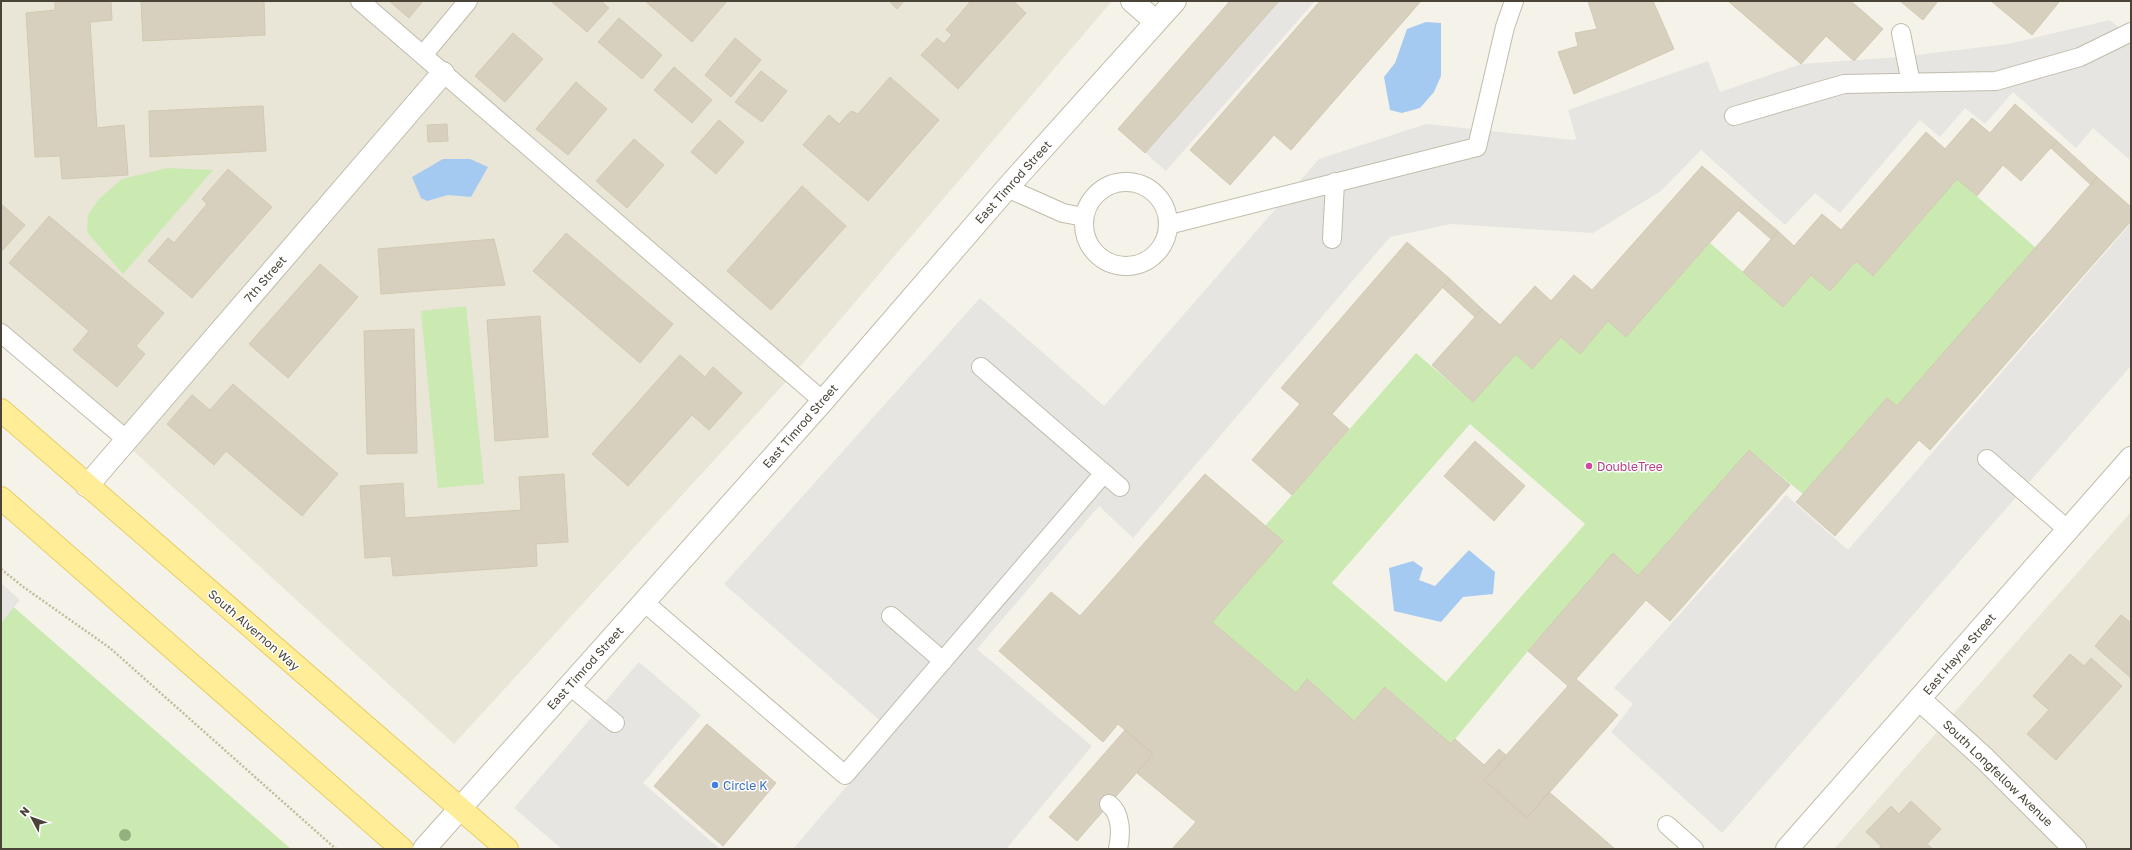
<svg xmlns="http://www.w3.org/2000/svg" width="2132" height="850" viewBox="0 0 2132 850" font-family="'Golos Text',sans-serif">
<rect width="100%" height="100%" fill="#f5f3e9"/>
<path fill="#e9e5d7" d="M1,1H1112L804,362L454,744L1,330Z
M2131,512V849H1834Z"/>
<path fill="#caeab2" fill-rule="evenodd" d="M167,168L213,170L123,274L87,232L88,215L99,199L122,179Z
M1957,179L2036,248L1897,406L1887,398L1803,494L1749,450L1638,576L1613,554L1528,651L1451,744L1386,687L1354,721L1308,680L1296,693L1212,622L1283,541L1265,526L1416,353L1473,402L1516,354L1532,369L1561,337L1580,354L1608,321L1626,337L1710,243L1783,307L1811,275L1830,291L1856,261L1873,276ZM1470,424L1585,524L1446,682L1332,583Z
M466,306L484,484L438,488L421,311Z
M1,596L291,849H1Z"/>
<path fill="#e6e5e1" d="M1230,1H1315L1166,171L1118,129Z
M2110,20L2131,38V161L2093,128L2076,148L2013,92L1985,124L1965,108L1940,137L1920,120L1840,213L1815,193L1785,225L1701,150L1661,191L1593,233L1451,224L1390,237L1133,538L1099,506L977,649L1092,746L1006,849H793L893,732L724,584L980,298L1104,406L1319,159L1426,124L1574,140L1576,138L1568,110L1708,61L1720,92L1801,64L1899,57L2008,44Z
M2131,223V366L1722,833L1611,732L1633,704L1614,688L1786,495L1848,550Z
M1,583L20,600L1,623Z
M639,662L701,715L643,783L720,849H562L514,808Z"/>
<path fill="#a5caf2" d="M1426,22L1441,23V76L1434,92L1420,108L1402,113L1390,110L1384,77L1395,63L1407,29Z
M443,159H470L488,167L471,197L448,195L427,201L421,198L412,177Z
M1469,550L1495,572L1493,594L1463,597L1441,622L1394,611L1389,568L1413,561L1423,568L1419,580L1435,586Z"/>
<path fill="#d7d0be" stroke="#d2c9b1" d="M55,1H111L112,20L90,22L97,128L124,125L128,175L62,179L60,156L35,157L26,13L55,10Z
M141,1H264L265,35L143,41Z
M389,1H423L409,18Z
M551,1H601L609,8L587,32Z
M645,1H727L692,42Z
M889,1H904L897,9Z
M971,1H1013L1026,13L958,89L921,55L937,38L944,44L952,35L946,30Z
M1230,1H1279L1145,153L1118,129Z
M1320,1H1421L1291,150L1274,135L1230,185L1190,150Z
M1588,1H1653L1674,49L1574,94L1558,52L1578,46L1575,33L1597,29Z
M1728,1H1851L1883,29L1854,61L1826,36L1801,64Z
M1900,1H1938L1923,20Z
M1991,1H2060L2032,35Z
M619,18L662,55L642,79L598,42Z
M513,33L543,59L505,102L475,76Z
M735,38L761,60L731,97L705,75Z
M674,67L712,100L692,123L654,90Z
M761,71L787,91L762,122L735,102Z
M890,77L939,120L868,201L803,145L829,115L839,124L851,111L858,114Z
M576,82L607,109L568,155L536,129Z
M2015,104L2057,141L2021,181L2003,165L1977,196L1957,179L1873,276L1856,261L1830,291L1811,275L1783,307L1743,272L1778,231L1794,246L1822,214L1841,230L1926,132L1945,149L1972,118L1990,133Z
M263,106L266,151L150,157L149,111Z
M719,120L744,142L716,174L691,152Z
M447,124L448,141L428,142L427,125Z
M634,139L664,165L627,208L596,181Z
M2057,141L2097,177L2091,185L2051,148Z
M1702,166L1745,203L1626,337L1608,321L1580,354L1561,337L1532,369L1516,354L1473,402L1432,365L1482,309L1500,325L1535,286L1551,301L1574,275L1592,290Z
M228,169L272,207L192,298L148,261L168,238L174,243L207,204L202,199Z
M2097,177L2131,207V221L1930,450L1919,440L1835,536L1796,502L1887,398L1897,406Z
M802,186L846,226L771,310L727,271Z
M1745,203L1778,231L1771,239L1739,211Z
M1,204L25,225L1,252Z
M49,216L164,313L136,346L145,354L117,387L73,350L89,331L9,263Z
M566,233L673,324L640,363L533,271Z
M494,239L505,285L381,294L378,249Z
M1407,242L1450,279L1332,414L1349,429L1292,495L1252,460L1300,404L1281,388Z
M320,264L358,297L288,378L249,344Z
M1450,279L1482,309L1475,317L1442,287Z
M540,316L548,437L495,441L487,320Z
M414,329L417,453L367,454L364,331Z
M680,355L705,377L713,367L742,393L709,430L692,415L628,486L592,454Z
M233,384L338,474L302,516L226,451L214,465L167,424L192,395L210,410Z
M1475,441L1525,486L1494,521L1444,476Z
M1749,450L1790,485L1670,621L1646,600L1576,679L1618,715L1527,818L1484,780L1568,686L1528,651L1613,553L1638,576Z
M564,474L568,542L536,544L537,566L393,576L391,556L365,558L360,486L403,483L405,518L521,510L519,477Z
M1205,474L1283,541L1212,622L1296,693L1307,679L1354,721L1385,687L1451,744L1455,739L1484,765L1499,749L1507,756L1484,780L1527,818L1549,792L1615,849H1172L1196,822L1137,773L1153,754L1118,724L1103,742L999,651L1051,592L1080,616Z
M2121,615L2131,623V678L2095,646Z
M2070,654L2084,666L2091,658L2122,686L2056,760L2027,734L2049,710L2033,696Z
M707,724L776,783L723,846L654,786Z
M1125,730L1153,754L1077,841L1049,817Z
M1911,801L1941,829L1927,844L1933,849H1879L1881,846L1866,832L1891,806L1899,814Z"/>
<g fill="none" stroke-linecap="round" stroke-linejoin="round">
<g stroke="#c1bcab" stroke-width="20">
<path id="lane" d="M360,1L823,401
M1901,33L1911,83
M423,55L468,1
M1734,116L1844,84L1996,81L2080,57L2131,32
M1084 224a42 42 0 1 1 84 0a42 42 0 1 1-84 0Z
M1007,188L1063,213L1084,217
M1168,225L1477,147L1505,27L1514,1
M1332,239L1335,182
M1,333L127,440
M981,367L1120,487
M1987,459L2068,530
M644,602L845,775L1104,473
M891,616L943,661
M569,685L615,723
M1109,804C1122,814 1121,835 1118,849
M1667,825L1694,849"/>
</g>
<g stroke="#c1bcab" stroke-width="24">
<path id="street" d="M1132,1L1156,22
M87,486L443,73
M1919,699L1985,759L2075,849
M424,849L823,401L1007,188L1175,1
M1787,849L2131,458"/>
</g>
<g stroke="#e7ce65" stroke-width="24">
<path id="primary" d="M1,410L507,849
M1,498L402,849"/>
</g>
<path stroke="#c3ba9c" stroke-width="2.5" stroke-dasharray="2 2" stroke-linecap="butt" d="M1,569L22,586L110,648L336,849"/>
<use href="#lane" stroke="#fff" stroke-width="18"/>
<use href="#street" stroke="#fff" stroke-width="22"/>
<use href="#primary" stroke="#ffed98" stroke-width="22"/>
</g>
<circle fill="#91b27f" cx="125" cy="835" r="6"/>
<circle fill="#d1479c" stroke="#fff" stroke-width="1.5" cx="1589" cy="466" r="4"/>
<circle fill="#3f7fe0" stroke="#fff" stroke-width="1.5" cx="715" cy="785" r="4"/>
<g text-anchor="middle" dominant-baseline="central" stroke-width="3" stroke-linejoin="round" paint-order="stroke">
<g font-size="12" fill="#494437" stroke="#fff">
<text transform="translate(1013 182) rotate(-48)">East Timrod Street</text>
<text transform="translate(265 279) rotate(-49)">7th Street</text>
<text transform="translate(800 426) rotate(-49)">East Timrod Street</text>
<text transform="translate(254 630) rotate(41)">South Alvernon Way</text>
<text transform="translate(1959 654) rotate(-49)">East Hayne Street</text>
<text transform="translate(585 668) rotate(-48)">East Timrod Street</text>
<text transform="translate(1998 773) rotate(44)">South Longfellow Avenue</text>
</g>
<g font-size="12" fill="#b23c85" stroke="#fff" text-anchor="start">
<text x="1597" y="466">DoubleTree</text>
</g>
<g font-size="12" fill="#366cbe" stroke="#fff" text-anchor="start">
<text x="723" y="785">Circle K</text>
</g>
</g>
<rect width="2132" height="850" fill="none" stroke="#494437" stroke-width="4"/>
<g transform="translate(32 818) rotate(311)" stroke="#ffffff" stroke-width="3" paint-order="stroke">
<path d="M0-3L7 15L0 10L-7 15Z" fill="#494437"/>
<text y="-6" font-size="11" font-weight="bold" text-anchor="middle" fill="#494437">N</text>
</g>
</svg>
